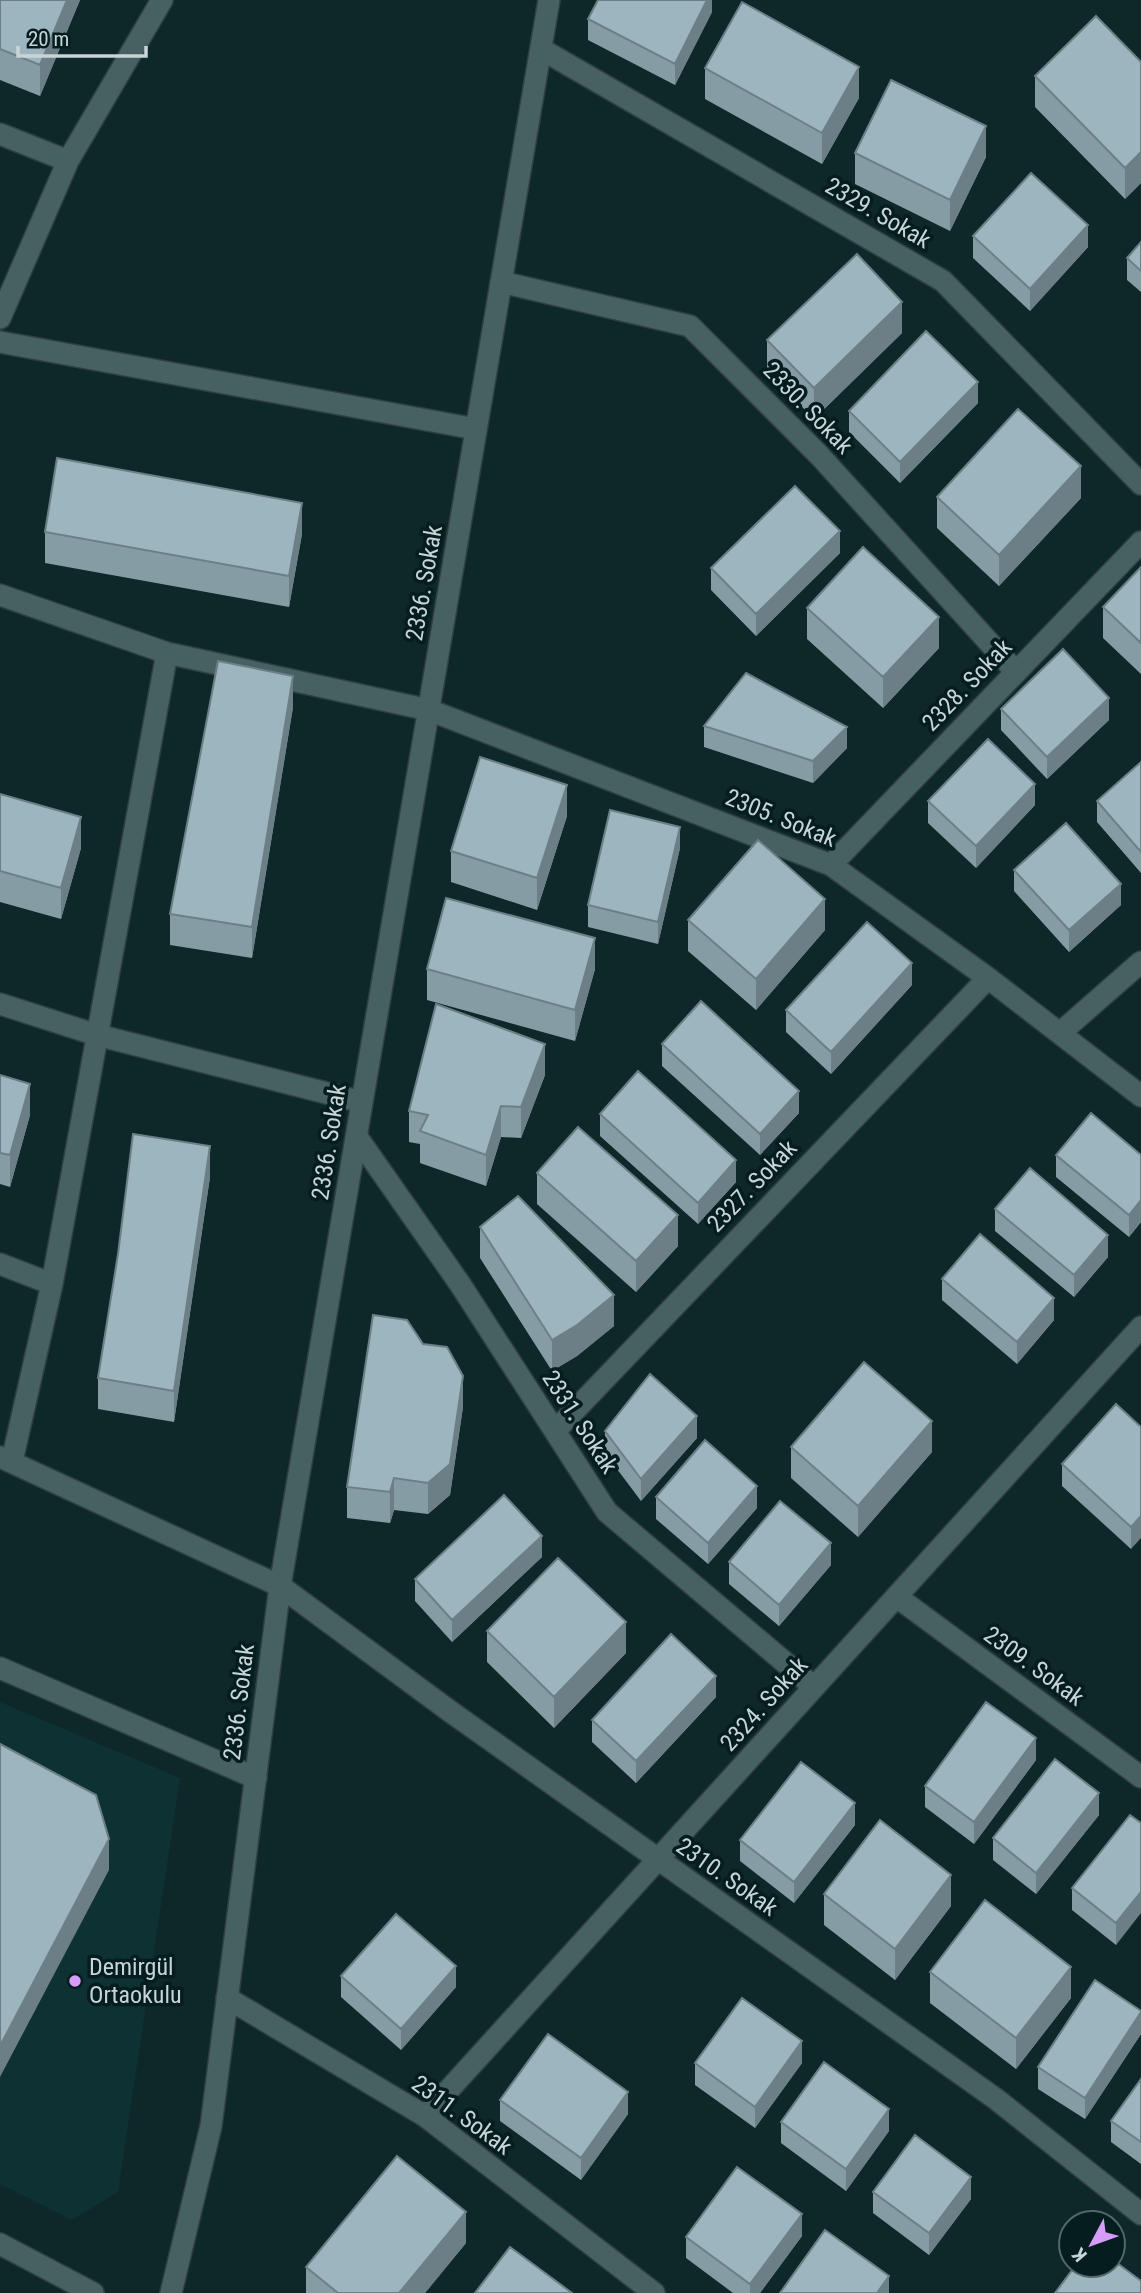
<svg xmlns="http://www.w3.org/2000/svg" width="1141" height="2293" viewBox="0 0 1141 2293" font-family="'Roboto Condensed',sans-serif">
<rect width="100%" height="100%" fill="#0e2729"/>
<path fill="#0e3234" d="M0,1702L180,1778L118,2192L72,2220L0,2184Z"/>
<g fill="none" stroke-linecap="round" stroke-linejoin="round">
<g stroke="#303f40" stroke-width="24">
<path id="minor" d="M541,49L943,281L1141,484
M0,134L68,161
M501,282L690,326L819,455L1016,672
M0,318L68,161L162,0
M0,342L476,429
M0,595L167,653L429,710L831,865L988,978L1141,1096
M831,865L1141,542
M0,1004L97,1035L362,1102
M1060,1033L1141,962
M357,1137L460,1284L607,1512L814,1687
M0,1264L52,1284
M555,1431L988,978
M0,1457L280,1586L451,1712L996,2099L1141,2214
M12,1461L52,1284L167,653
M897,1597L1141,1777
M0,1668L256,1778
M227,1998L425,2116L654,2293
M425,2116L1141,1327
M0,2244L93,2293
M171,2293L211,2126L280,1586L549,0"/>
</g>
<use href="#minor" stroke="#476163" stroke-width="21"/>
</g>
<path fill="#869ca4" d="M0,0H80L40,96L0,80Z
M712,0V12L675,85L588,40V19Z
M1141,62V183L1125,199L1035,107V76Z
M705,68L859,98L822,164L705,99Z
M855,153L986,157L950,231L855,184Z
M973,236L1088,247L1030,311L973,258Z
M1141,242V292L1127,280V258Z
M902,333L814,419L767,371V340Z
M978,403L900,483L849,432V411Z
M937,497L1081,498L999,586L937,528Z
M45,532L302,534L289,607L45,563Z
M840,553L756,636L711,590V568Z
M1141,567V674L1103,638V607Z
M807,608L939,648L883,708L807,639Z
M293,707L252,958L170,945V914Z
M1001,709L1109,720L1047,779L1001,730Z
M704,726L847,748L813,783L704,747Z
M1141,762V873L1097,822V801Z
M0,794L81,848L61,919L0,902Z
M928,801L1035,805L976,868L928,823Z
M567,816L537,910L451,882V851Z
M680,848L658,944L588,927V905Z
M1014,870L1121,905L1069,952L1014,891Z
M688,920L825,930L756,1010L688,951Z
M427,969H595L575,1041L427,1000Z
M912,985L831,1074L786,1032V1010Z
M662,1044L799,1113L760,1155L662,1066Z
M0,1075L30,1115L10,1187L0,1184Z
M545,1075L521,1138L501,1137L486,1186L420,1163V1144L409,1142V1111Z
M600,1114L736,1182L698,1224L600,1136Z
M1056,1155H1141V1222L1129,1237L1056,1177Z
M537,1173L678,1246L636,1292L537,1204Z
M210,1177L174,1422L98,1409V1378L118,1254Z
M995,1209L1108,1257L1074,1297L995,1231Z
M480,1227L614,1326L577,1356L552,1371L480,1258Z
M942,1279L1054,1320L1017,1364L942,1300Z
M423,1344L463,1407L450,1495L428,1514L394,1510L390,1523L347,1518V1487Z
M1141,1427L1131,1549L1062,1486V1464Z
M605,1431L697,1438L641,1501L605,1453Z
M791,1447L932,1452L858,1537L791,1478Z
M656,1497L757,1508L708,1564L656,1519Z
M542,1557L452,1642L415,1601V1579Z
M729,1562L831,1565L779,1626L729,1584Z
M487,1631L626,1653L554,1728L487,1662Z
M716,1697L636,1783L592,1742V1720Z
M1036,1760L974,1844L925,1807V1786Z
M1099,1815L1036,1894L993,1860V1838Z
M1141,1823L1116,1945L1072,1910V1888Z
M855,1825L794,1903L740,1861V1840Z
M824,1894L951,1906L895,1980L824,1925Z
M930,1972L1071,1998L1016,2069L930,2003Z
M341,1976L456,1987L401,2050L341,1997Z
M1141,2011V2034L1085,2119L1038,2089V2067Z
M695,2063H802L755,2128L695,2085Z
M1141,2079V2164L1111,2142V2121Z
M500,2100L628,2114L581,2180L500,2121Z
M781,2122L889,2131L846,2191L781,2143Z
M873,2192L971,2199L929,2255L873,2213Z
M802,2236L760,2293H733L686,2258V2237Z
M466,2243L425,2293H306V2267Z"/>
<path fill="#6d7f86" d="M67,0H80L40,96V65Z
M707,0H712V12L675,85V64Z
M859,67V98L822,164V133Z
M986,126V157L950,231V200Z
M1141,152V183L1125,199V168Z
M1088,225V247L1030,311V289Z
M902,302V333L814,419V388Z
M978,382V403L900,483V462Z
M1081,466V498L999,586V555Z
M302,503V534L289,607V576Z
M840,531V553L756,636V614Z
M939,617V648L883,708V677Z
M293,676V707L252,958V927Z
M1109,698V720L1047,779V757Z
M847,727V748L813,783V761Z
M1035,784V805L976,868V846Z
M567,785V816L537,910V878Z
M81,817V848L61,919V888Z
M680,827V848L658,944V922Z
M1121,884V905L1069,952V930Z
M825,899V930L756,1010V979Z
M595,938V969L575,1041V1010Z
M912,963V985L831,1074V1052Z
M545,1044V1075L521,1138V1107Z
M30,1084V1115L10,1187V1155Z
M799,1091V1113L760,1155V1134Z
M501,1106V1137L486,1186V1155Z
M210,1146V1177L174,1422V1391Z
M736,1160V1182L698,1224V1203Z
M1141,1200V1222L1129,1237V1215Z
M678,1215V1246L636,1292V1261Z
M1108,1235V1257L1074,1297V1275Z
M614,1295V1326L577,1356L552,1371V1340Z
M1054,1298V1320L1017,1364V1342Z
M463,1376V1407L450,1495L428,1514V1483Z
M697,1416V1438L641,1501V1479Z
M932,1421V1452L858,1537V1506Z
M394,1478V1510L390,1523V1492Z
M757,1486V1508L708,1564V1543Z
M1141,1516V1538L1131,1549V1527Z
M542,1536V1557L452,1642V1620Z
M831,1543V1565L779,1626V1605Z
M626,1622V1653L554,1728V1697Z
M716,1676V1697L636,1783V1761Z
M1036,1738V1760L974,1844V1822Z
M1099,1793V1815L1036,1894V1873Z
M855,1803V1825L794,1903V1882Z
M109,1839V1870L0,2077V2046Z
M951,1875V1906L895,1980V1949Z
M1141,1892V1913L1116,1945V1923Z
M456,1966V1987L401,2050V2029Z
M1071,1967V1998L1016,2069V2038Z
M1141,2012V2034L1085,2119V2098Z
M802,2041V2063L755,2128V2107Z
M628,2092V2114L581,2180V2158Z
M889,2109V2131L846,2191V2169Z
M971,2177V2199L929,2255V2233Z
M466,2212V2243L425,2293H399Z
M802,2214V2236L760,2293H750V2284Z
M889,2276V2293H877Z"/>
<path fill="#9cb5bf" stroke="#6d7f86" stroke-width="2" d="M0,0H67L40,65L0,49Z
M598,0H707L675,64L588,19Z
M742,2L859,67L822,133L705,68Z
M1096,16L1141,62V152L1125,168L1035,76Z
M891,80L986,126L950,200L855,153Z
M1031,173L1088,225L1030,289L973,236Z
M1141,242V271L1127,258Z
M857,254L902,302L814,388L767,340Z
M926,331L978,382L900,462L849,411Z
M1018,409L1081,466L999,555L937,497Z
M57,458L302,503L289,576L45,532Z
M795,486L840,531L756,614L711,568Z
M863,547L939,617L883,677L807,608Z
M1141,567V643L1103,607Z
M1063,649L1109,698L1047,757L1001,709Z
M218,661L293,676L252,927L170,914Z
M746,673L847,727L813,761L704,726Z
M988,739L1035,784L976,846L928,801Z
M480,757L567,785L537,878L451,851Z
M1141,762V852L1097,801Z
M0,794L81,817L61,888L0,871Z
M610,810L680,827L658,922L588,905Z
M1066,823L1121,884L1069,930L1014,870Z
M758,840L825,899L756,979L688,920Z
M446,898L595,938L575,1010L427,969Z
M867,922L912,963L831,1052L786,1010Z
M701,1001L799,1091L760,1134L662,1044Z
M436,1004L545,1044L521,1107L501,1106L486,1155L420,1131L428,1115L409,1111Z
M638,1071L736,1160L698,1203L600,1114Z
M0,1075L30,1084L10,1155L0,1153Z
M1091,1113L1141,1155V1200L1129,1215L1056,1155Z
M578,1127L678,1215L636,1261L537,1173Z
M133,1134L210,1146L174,1391L98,1378L118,1254Z
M1030,1168L1108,1235L1074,1275L995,1209Z
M518,1196L614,1295L577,1325L552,1340L480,1227Z
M980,1234L1054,1298L1017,1342L942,1279Z
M373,1315L407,1320L423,1344L447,1347L463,1376L450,1464L428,1483L394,1478L390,1492L347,1487Z
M864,1362L932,1421L858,1506L791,1447Z
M650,1374L697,1416L641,1479L605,1431Z
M1116,1404L1141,1427V1516L1131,1527L1062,1464Z
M705,1440L757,1486L708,1543L656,1497Z
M504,1495L542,1536L452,1620L415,1579Z
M780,1501L831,1543L779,1605L729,1562Z
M558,1558L626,1622L554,1697L487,1631Z
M671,1634L716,1676L636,1761L592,1720Z
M986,1702L1036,1738L974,1822L925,1786Z
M0,1744L96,1795L109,1839L0,2046Z
M1055,1759L1099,1793L1036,1873L993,1838Z
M801,1762L855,1803L794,1882L740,1840Z
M1130,1815L1141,1823V1892L1116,1923L1072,1888Z
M880,1820L951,1875L895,1949L824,1894Z
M985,1900L1071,1967L1016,2038L930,1972Z
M396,1914L456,1966L401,2029L341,1976Z
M1095,1980L1141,2011V2012L1085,2098L1038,2067Z
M742,1998L802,2041L755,2107L695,2063Z
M548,2034L628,2092L581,2158L500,2100Z
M824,2062L889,2109L846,2169L781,2122Z
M1141,2079V2142L1111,2121Z
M915,2135L971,2177L929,2233L873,2192Z
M397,2156L466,2212L399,2293H338L306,2267Z
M737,2167L802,2214L750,2284L686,2237Z
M825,2230L889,2276L877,2293H780Z
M510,2247L572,2293H475Z
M1113,2260L1141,2281V2293H1055L1076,2265H1113Z"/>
<circle fill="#d79bf9" stroke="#051d1f" stroke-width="2.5" cx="75" cy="1981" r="7"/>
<g text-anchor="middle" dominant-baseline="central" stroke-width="7" stroke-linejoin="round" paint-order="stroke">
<g font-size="24" fill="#c7d5d6" stroke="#051d1f">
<text transform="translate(878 213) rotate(30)">2329. Sokak</text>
<text transform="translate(808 408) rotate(46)">2330. Sokak</text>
<text transform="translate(424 583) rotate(-80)">2336. Sokak</text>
<text transform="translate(967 685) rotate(-46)">2328. Sokak</text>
<text transform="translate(781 818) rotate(22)">2305. Sokak</text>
<text transform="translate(329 1142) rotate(-81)">2336. Sokak</text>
<text transform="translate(752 1186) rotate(-46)">2327. Sokak</text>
<text transform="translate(580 1422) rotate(57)">2331. Sokak</text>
<text transform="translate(1034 1666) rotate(36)">2309. Sokak</text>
<text transform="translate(239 1702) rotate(-83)">2336. Sokak</text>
<text transform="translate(764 1704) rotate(-48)">2324. Sokak</text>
<text transform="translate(727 1877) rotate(35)">2310. Sokak</text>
<text transform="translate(462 2115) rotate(36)">2311. Sokak</text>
</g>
<g font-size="24" fill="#c7d5d6" stroke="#051d1f" text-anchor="start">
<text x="89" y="1967">Demirgül<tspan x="89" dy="28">Ortaokulu</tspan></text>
</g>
</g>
<g transform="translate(1092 2244) rotate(229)"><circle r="33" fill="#051d1f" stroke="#536768" stroke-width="2"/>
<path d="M0-5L12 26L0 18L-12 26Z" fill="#d79bf9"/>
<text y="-10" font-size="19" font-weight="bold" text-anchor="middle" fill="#c7d5d6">K</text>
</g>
<path d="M18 46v10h128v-10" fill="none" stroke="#c7d5d6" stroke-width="3.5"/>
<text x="28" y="46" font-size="21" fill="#c7d5d6" stroke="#051d1f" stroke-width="5" paint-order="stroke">20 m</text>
</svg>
